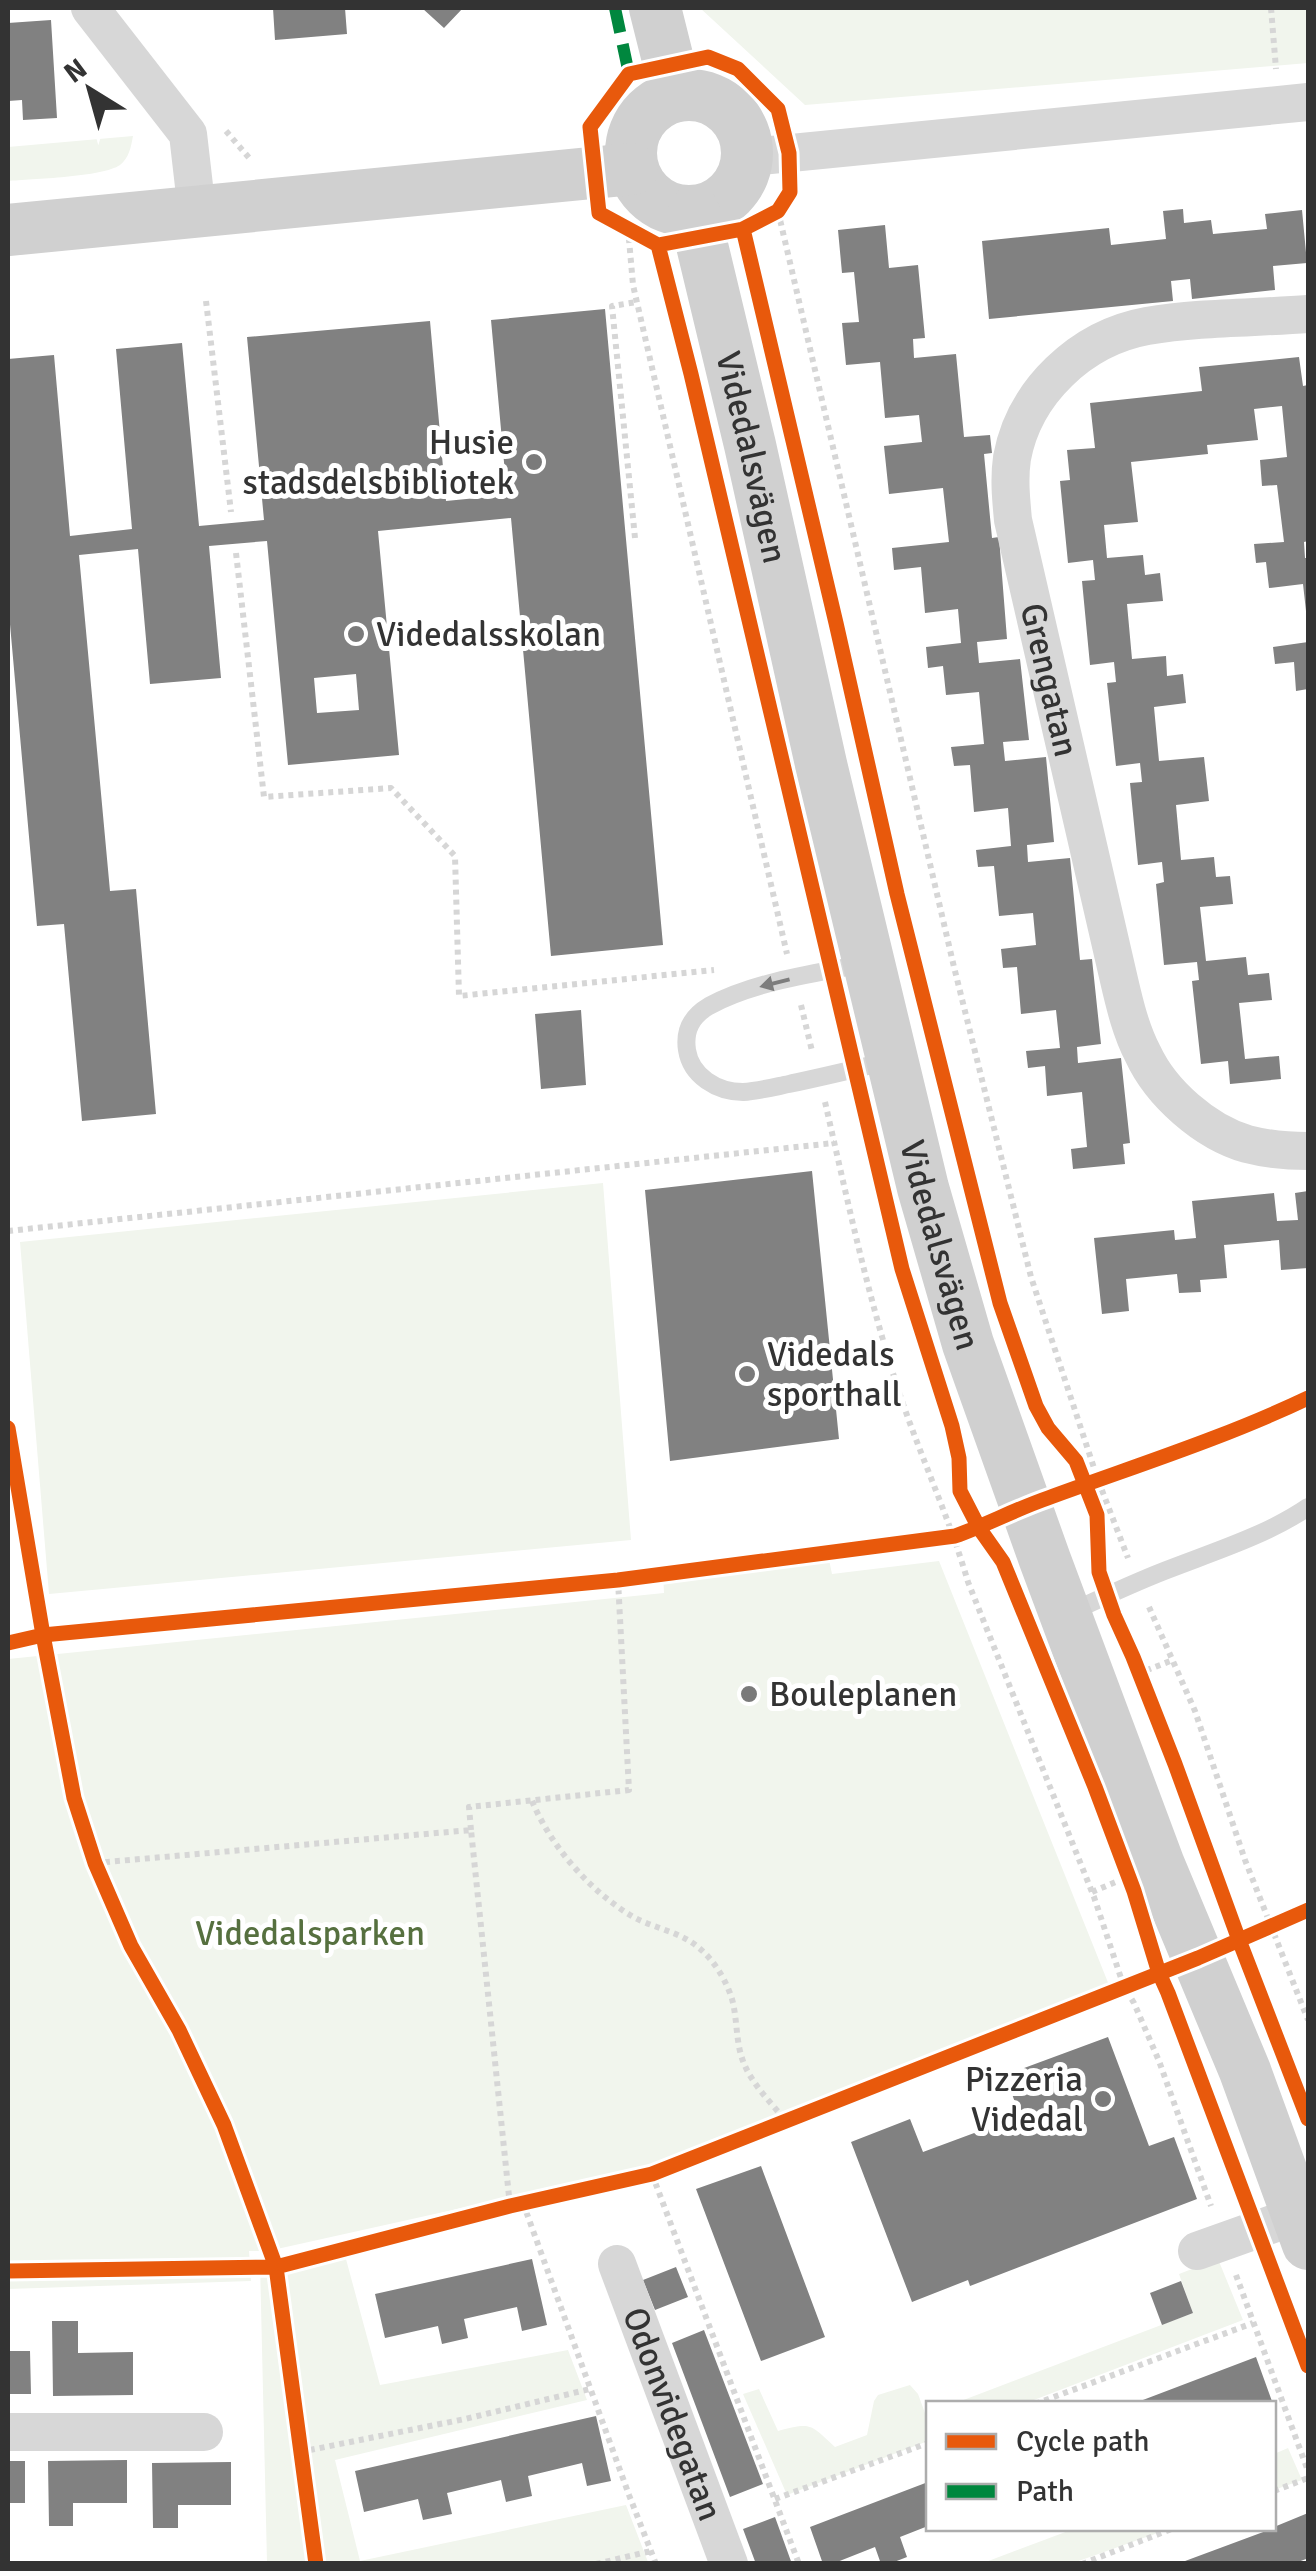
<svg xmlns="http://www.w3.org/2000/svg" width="1316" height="2571" viewBox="0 0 1316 2571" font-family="Signika,sans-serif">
<rect width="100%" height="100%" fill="#fff"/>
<path fill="#f1f5ed" d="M700,8H1308V63L805,105Z
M133,136C131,147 129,158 120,165C103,177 31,179 8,181V147Z
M603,1183L631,1540L49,1594L20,1242Z
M828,1555L832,1574L939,1561L1109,1985L752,2129L656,2165L268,2251H249L251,2281L8,2289V1659L664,1593L663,1573Z
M343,2248L380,2385L568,2350L587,2400L335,2460L360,2561L626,2505L648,2562L641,2564L267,2563L260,2262Z
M1218,2259L1243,2320L1026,2403L953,2404L1193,2313L1179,2274Z
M910,2385L918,2394L925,2413H928V2441L787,2495L743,2394L759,2389L778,2431C812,2422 810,2424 835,2447L867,2435L874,2401L878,2395Z
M1288,2448L1302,2480L1274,2490V2454Z
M1076,2528L1169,2529L1073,2563H983Z"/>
<path fill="#818181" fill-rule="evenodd" d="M273,8H345L347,34L275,40Z
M422,8H463L444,28Z
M51,20L57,118L23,120L22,100L8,101V23Z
M1183,209L1184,223L1211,220L1213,234L1267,229L1265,214L1302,210L1307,263L1273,266L1275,290L1192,299L1190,279L1171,281L1173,301L989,319L982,241L1109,228L1111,245L1166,239L1163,211Z
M885,225L889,268L918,265L925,338L913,339L914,358L956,354L964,437L990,435L992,453L984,454L992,538L999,537L1007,639L977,642L979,663L1020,659L1029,740L1003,742L1005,761L1046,757L1054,842L1027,845L1028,862L1070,858L1080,960L1092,959L1101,1044L1077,1047L1078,1063L1121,1058L1130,1143L1123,1144L1125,1164L1073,1169L1071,1149L1087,1147L1082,1092L1047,1096L1045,1066L1028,1068L1026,1051L1060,1048L1056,1010L1021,1014L1017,967L1003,968L1001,949L1036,945L1033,913L999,916L994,866L978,867L976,850L1011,846L1008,808L974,812L970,765L954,766L951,747L984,744L979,692L946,695L943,666L928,668L926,647L961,643L958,609L925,613L921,567L894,570L892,548L949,542L943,488L889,494L884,446L922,442L919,415L885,418L880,362L846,365L842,323L859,322L854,272L842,273L838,230Z
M605,309L663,945L551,956L511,518L378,531L399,755L288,765L267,541L209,546L221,678L150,684L138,549L79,555L110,891L136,889L156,1114L82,1121L64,924L37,926L8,602V359L54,355L70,536L132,529L116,349L182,343L199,526L264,520L247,337L430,321L446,501L507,495L491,320ZM356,674L359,710L317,713L314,678Z
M1299,357L1303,386L1308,385V541L1304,542L1305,558H1308V611H1306L1303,584L1269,588L1266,562L1256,563L1254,544L1284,542L1277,485L1262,486L1260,460L1287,457L1282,406L1254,409L1258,440L1207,445L1208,454L1131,462L1138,522L1104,525L1107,558L1143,555L1145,575L1160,573L1163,601L1127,604L1132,659L1166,656L1167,676L1183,674L1186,703L1154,707L1159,761L1204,757L1209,801L1176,805L1181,860L1214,857L1216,877L1230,876L1233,904L1200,907L1206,961L1246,957L1248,975L1269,973L1272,1000L1239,1003L1245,1059L1279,1056L1281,1079L1230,1084L1228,1061L1201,1064L1192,981L1199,980L1197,962L1164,965L1156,884L1164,882L1162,862L1138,865L1130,783L1142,782L1140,763L1116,766L1107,683L1116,682L1114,662L1090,665L1082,581L1095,580L1093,560L1068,563L1060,481L1070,480L1067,450L1095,448L1090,403L1202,391L1199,367Z
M1308,642V689L1296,691L1294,662L1275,664L1273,647Z
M581,1010L586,1085L541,1089L535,1014Z
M812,1171L839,1439L670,1461L645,1190Z
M1308,1191V1268L1281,1270L1279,1240L1224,1245L1227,1278L1200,1280L1201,1292L1179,1293L1177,1274L1126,1279L1129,1311L1102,1314L1094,1238L1174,1230L1175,1240L1196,1238L1192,1201L1274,1193L1277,1221L1298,1220L1295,1193Z
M1108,2037L1149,2146L1174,2137L1197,2199L970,2286L968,2280L912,2302L851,2142L910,2119L923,2152L1020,2116L1005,2075Z
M761,2166L825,2337L761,2361L696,2189Z
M532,2259L547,2325L522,2331L517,2307L464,2319L468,2338L442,2344L438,2326L385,2338L375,2294Z
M676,2267L688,2297L655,2310L643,2280Z
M1181,2281L1193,2313L1162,2325L1150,2293Z
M52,2321H78V2353L133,2352V2395L53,2396Z
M704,2330L763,2484L730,2497L672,2343Z
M8,2351H30L31,2394H8Z
M1256,2357L1273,2404H1135V2403Z
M596,2416L611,2481L587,2486L582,2463L528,2476L532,2496L506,2502L501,2480L447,2493L452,2514L423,2520L418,2499L364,2512L355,2471Z
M127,2460V2503H73V2526H49L48,2461Z
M8,2461H25V2503H8Z
M231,2462V2505H178V2528H153L152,2463Z
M928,2482V2526L900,2537L907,2557L889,2564H881L875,2547L832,2564H823L810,2527Z
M1308,2513V2564L1306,2559L1293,2564H1177L1274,2528V2527Z
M775,2517L792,2564H756L743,2529Z"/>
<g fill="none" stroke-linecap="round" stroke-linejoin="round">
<path stroke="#d6d6d6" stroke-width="6" stroke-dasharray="5 5" stroke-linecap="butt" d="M1271,8L1276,69
M226,131L250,159
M778,211L954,967L1031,1277L1098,1480L1128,1558
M628,228L633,285L787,954
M206,301L231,512
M635,538L612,306L637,302
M236,553L264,797L391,788L455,856L459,996L714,970
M801,1005L812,1051
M825,1102C848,1202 869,1303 902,1401C923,1462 950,1520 968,1582L1094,1897L1124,1987L1134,2003L1159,2061L1211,2206
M8,1231L834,1143
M1149,1607L1195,1711L1245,1860L1308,2020
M1137,1674L1173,1660
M532,1801C551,1846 588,1889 630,1915C651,1928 680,1931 699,1948C714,1960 726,1980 732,1999C738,2021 735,2044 745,2066C754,2086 772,2104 786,2121
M471,1830L469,1807L629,1790L618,1580
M95,1863L471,1830L510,2206
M1092,1892L1118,1881
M652,2174L799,2564
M523,2203L629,2495L656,2564
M1236,2275L1308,2471
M1035,2404L1253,2323
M300,2452L465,2419L590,2389
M1274,2491L1308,2478
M775,2499L928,2443
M596,2564L651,2551
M1082,2564L1174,2528"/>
<path stroke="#d7d7d7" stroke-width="18" d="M864,964C815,973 753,982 709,1006C692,1016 684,1030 687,1050C691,1076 717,1092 743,1092C758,1091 774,1087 789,1084C821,1077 854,1070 886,1061
M1071,1612C1104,1597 1137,1581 1172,1568C1216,1551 1269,1534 1308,1507"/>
<g stroke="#d7d7d7" stroke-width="38">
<path d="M90,8L188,134L197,212"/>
<path d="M750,157L1308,102"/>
<path id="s1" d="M1308,314C1255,318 1200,317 1147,326C1081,338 1024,392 1012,458C1009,479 1011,499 1013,520L1119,980C1125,1006 1131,1031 1143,1054C1161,1093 1205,1132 1247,1144C1266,1149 1288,1151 1308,1151"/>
<path d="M1197,2251L1298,2215"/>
<path id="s2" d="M617,2264L729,2564"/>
<path d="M8,2432H204"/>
</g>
<g stroke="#d0d0d0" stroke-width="52">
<path d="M655,8L677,96"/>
<circle cx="689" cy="153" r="58"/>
<path id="s3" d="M694,212L750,445L821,764L923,1188L968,1344L1045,1560L1159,1865L1245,2071L1308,2244"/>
<path d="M8,230L632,169"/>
</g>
<path stroke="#00873e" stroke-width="12" stroke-dasharray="25 12" stroke-linecap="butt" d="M615,8L629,74"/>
<g stroke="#fff" stroke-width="21">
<path id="cycleway" d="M708,57L738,69L778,109L789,153L790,192L778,211L743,229L658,245L599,213L590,127L629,74Z
M743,229L836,623L897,894L1000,1303L1036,1406L1048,1428L1076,1461L1097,1515L1099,1572L1114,1615L1133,1657L1175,1764L1239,1940L1308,2119
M658,245L691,374L902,1269L952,1426L959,1458L960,1491L979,1528L1003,1562L1095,1787L1134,1891L1159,1973L1168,1993L1308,2366
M8,1428L43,1635L74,1798L95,1863L131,1946L179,2030L224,2125L276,2267L316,2564
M8,1643L43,1635L618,1580L955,1536C986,1525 1016,1509 1048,1498C1135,1466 1224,1438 1308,1398
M8,2271L276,2267L510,2206L652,2174L1198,1958L1308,1910"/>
</g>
<use href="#cycleway" stroke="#e8590c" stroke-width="15"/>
</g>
<defs><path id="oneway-solid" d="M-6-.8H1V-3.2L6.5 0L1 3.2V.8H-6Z" transform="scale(2.5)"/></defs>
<use fill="#7d7d7d" href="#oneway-solid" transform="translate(775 983) rotate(166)"/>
<g fill="#7a7a7a" stroke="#fff" stroke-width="4">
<circle cx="534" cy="462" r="10"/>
<circle cx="356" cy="634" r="10"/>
<circle cx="747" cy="1374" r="10"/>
<circle cx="749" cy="1694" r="10"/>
<circle cx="1103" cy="2099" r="10"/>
</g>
<g text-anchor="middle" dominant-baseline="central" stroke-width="10" stroke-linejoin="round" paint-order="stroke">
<g font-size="35" fill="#333" stroke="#fff" text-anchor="start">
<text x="514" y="442" text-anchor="end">Husie<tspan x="514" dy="40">stadsdelsbibliotek</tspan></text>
<text x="376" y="634">Videdalsskolan</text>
<text x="767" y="1354">Videdals<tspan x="767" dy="40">sporthall</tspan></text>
<text x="769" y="1694">Bouleplanen</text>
<text x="1083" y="2079" text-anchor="end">Pizzeria<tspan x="1083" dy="40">Videdal</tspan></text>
</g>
<g font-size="35" fill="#333" stroke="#fff">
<text stroke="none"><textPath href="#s3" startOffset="252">Videdalsvägen</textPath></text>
<text stroke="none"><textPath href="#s1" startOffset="588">Grengatan</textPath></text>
<text stroke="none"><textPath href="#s3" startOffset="1062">Videdalsvägen</textPath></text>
<text stroke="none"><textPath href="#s2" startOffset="160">Odonvidegatan</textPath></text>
</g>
<g font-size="35" fill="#56703f" stroke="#fff">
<text x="310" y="1933">Videdalsparken</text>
</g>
</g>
<rect width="1316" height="2571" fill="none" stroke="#333333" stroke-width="20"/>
<rect x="926" y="2401" width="350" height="130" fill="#ffffff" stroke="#adadad" stroke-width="2.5"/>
<rect x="946" y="2434" width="50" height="15" fill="#e8590c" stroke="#adadad" stroke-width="2.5"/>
<text x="1016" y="2451" font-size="30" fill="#333333">Cycle path</text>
<rect x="946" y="2484" width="50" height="15" fill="#00873e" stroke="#adadad" stroke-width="2.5"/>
<text x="1016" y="2501" font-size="30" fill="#333333">Path</text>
<g transform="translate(90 90) rotate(323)" stroke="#ffffff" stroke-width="8" paint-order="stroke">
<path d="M0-8L18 38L0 25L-18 38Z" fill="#333333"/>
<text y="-15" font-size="28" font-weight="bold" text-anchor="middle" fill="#333333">N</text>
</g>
</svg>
